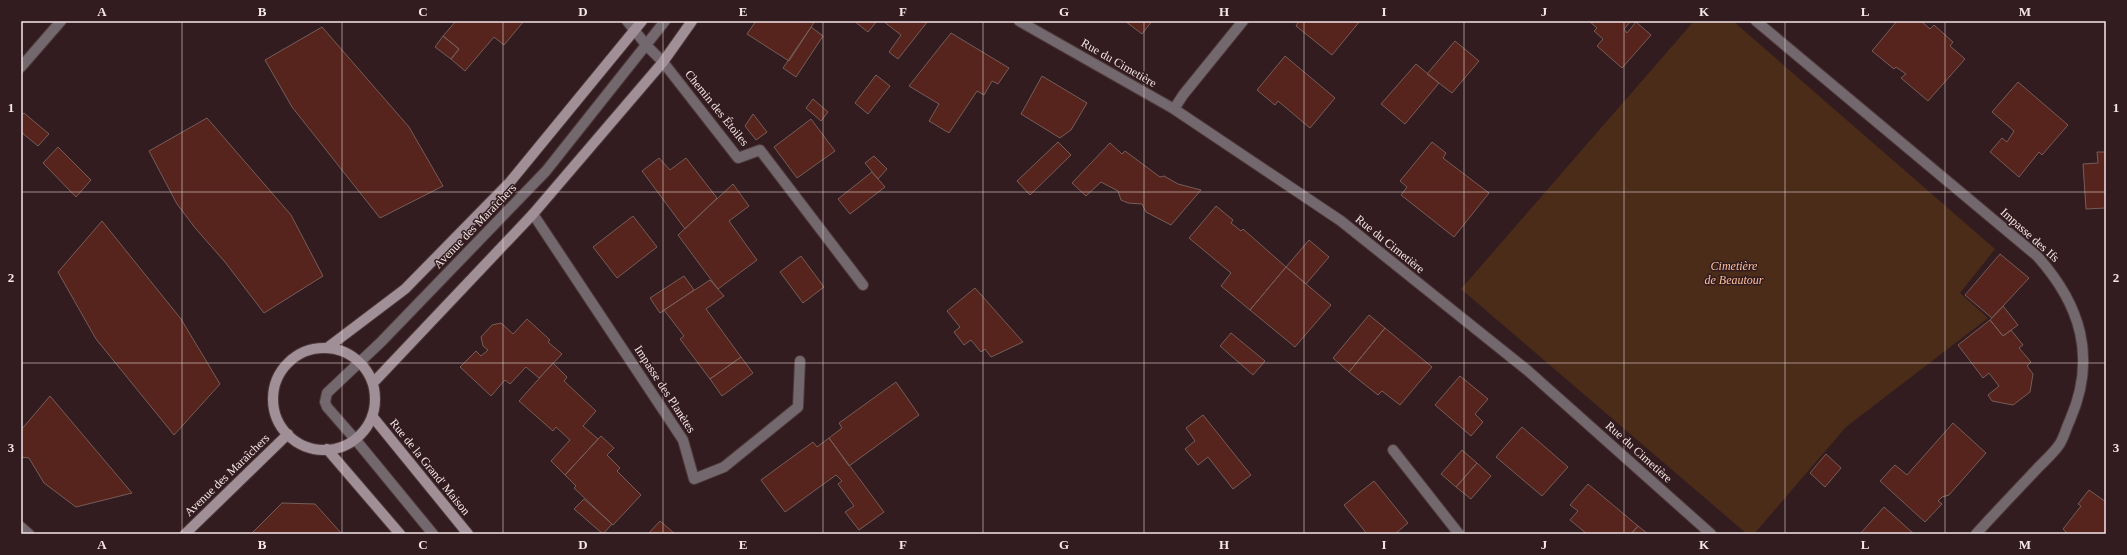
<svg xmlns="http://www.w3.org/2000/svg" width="2127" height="555" viewBox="0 0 2127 555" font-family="Georgia,serif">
<rect width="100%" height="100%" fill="#321c1f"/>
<path fill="#4a2c19" d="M1694,21H1733L1995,249L1960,293L1988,318L1846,427L1754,534H1747L1461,289Z"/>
<path fill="#56241c" stroke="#765d58" d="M456,21H524L504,45L494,37L465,71L451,59L459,49L443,36Z
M756,21H815L789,61L747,34Z
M854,21H877L868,32Z
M883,21H928L898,59L889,52L901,35Z
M1125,21H1152L1142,34Z
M1299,21H1360L1332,55L1296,26Z
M1589,21H1631L1624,29L1627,33L1636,22L1651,35L1622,68L1597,46L1603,39L1594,31L1597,28Z
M1897,21H1921L1930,29L1934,25L1953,42L1950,46L1965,59L1928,101L1901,78L1906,74L1896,67L1894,69L1872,51Z
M322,27L409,127L443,186L380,218L292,107L265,60Z
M811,27L823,36L796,77L783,68Z
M951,33L1009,68L998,84L992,81L984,95L977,91L949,133L929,121L939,104L909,86Z
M443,36L459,49L451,59L435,47Z
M1455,41L1479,61L1452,93L1427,74Z
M1285,56L1335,98L1310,128L1278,101L1275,105L1257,90Z
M1416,64L1439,83L1405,124L1381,104Z
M876,75L890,86L868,114L855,103Z
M1042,76L1087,103L1071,130L1060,138L1021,114Z
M2018,82L2068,125L2042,155L2039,152L2019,177L1990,152L2002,138L2007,142L2014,131L1992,112Z
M813,99L828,112L821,121L806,108Z
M24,113L49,134L38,146L21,132V116Z
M753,114L767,132L756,140L745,126Z
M207,118L291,215L323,276L264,313L225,262L196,229L177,204L149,151Z
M811,119L835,151L797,178L774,147Z
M1058,142L1071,155L1030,195L1017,181Z
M1432,142L1446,153L1443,158L1489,193L1454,237L1401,195L1407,187L1400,181Z
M1110,143L1122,154L1125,151L1160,177L1164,176L1178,184L1201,190L1171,225L1146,212L1142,204L1128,203L1121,200L1118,191L1101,182L1086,196L1072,183Z
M58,147L91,180L76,197L43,163Z
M2097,152H2106V208L2086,209L2083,164L2098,163Z
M874,156L887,169L878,179L865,163Z
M659,158L670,170L686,158L717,198L685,229L642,171Z
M872,172L885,187L850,214L838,199Z
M733,184L749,206L729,221L757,260L718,289L678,235Z
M1216,206L1233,220L1231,223L1241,231L1243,229L1286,267L1250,310L1221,286L1231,273L1189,238Z
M633,216L657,247L617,278L593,247Z
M102,221L181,319L220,384L174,435L96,339L58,272Z
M1309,240L1329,257L1306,284L1286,267Z
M2000,254L2029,278L1992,318L1965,295Z
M801,256L824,287L803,303L780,272Z
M1286,267L1331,305L1295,347L1250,310Z
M684,276L694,290L660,313L650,298Z
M710,280L724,296L706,309L741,357L710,379L680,339L684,336L664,310Z
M975,288L1023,342L991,357L985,349L981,352L971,340L964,345L954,332L960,327L947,311Z
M2003,306L2018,325L2003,336L1990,320Z
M1369,315L1385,328L1349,372L1333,358Z
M527,319L550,340L548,342L562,354L539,378L526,367L510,384L505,380L491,396L460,367L476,351L481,356L488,350L483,346L481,337L492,325L501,323L513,334Z
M1990,320L2003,336L2011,330L2023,345L2019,348L2031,362L2027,366L2033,374L2030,392L2013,405L1992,401L1988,395L1999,386L1989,373L1983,378L1958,345Z
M1385,328L1432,367L1400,405L1382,391L1378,395L1349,372Z
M1231,333L1265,361L1253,375L1220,346Z
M741,357L753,373L722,396L710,379Z
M553,363L567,377L564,381L596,411L583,426L598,439L565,475L551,461L570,440L556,427L553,431L519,401Z
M1460,376L1488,399L1475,414L1483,422L1471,436L1435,405Z
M896,382L919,415L849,466L829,438L842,428L839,423Z
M50,396L132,493L76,507L44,483L29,458L21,457V430Z
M1203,415L1251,475L1233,489L1208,457L1198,465L1185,449L1195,441L1186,428Z
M1953,423L1986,453L1949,495L1942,497L1938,501L1942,504L1925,522L1880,481L1895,465L1907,475Z
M1522,427L1568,467L1542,496L1496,457Z
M601,436L614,448L607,455L620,468L617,471L641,495L613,525L574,488L576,486L565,475Z
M829,438L884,512L859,530L845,512L854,506L838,484L842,481L836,475L785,512L761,480L813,442L817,447Z
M1462,450L1477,463L1456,487L1441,474Z
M1826,454L1841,468L1825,487L1810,473Z
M1477,463L1491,476L1471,499L1456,487Z
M1374,481L1408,523L1395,534H1367L1344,505Z
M1588,484L1638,526L1631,534H1587L1570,520L1578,511L1570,505Z
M2089,490L2106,502V534H2065L2066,532L2063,529L2081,506L2078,504Z
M584,499L612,524L603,534L574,509Z
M282,503L315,504L342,534H251Z
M1884,507L1914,534H1860Z
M660,521L675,534H648Z
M1638,526L1648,534H1631Z"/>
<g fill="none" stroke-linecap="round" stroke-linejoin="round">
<g stroke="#4d383b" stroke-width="12">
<path id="service" d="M627,21L647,46L663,62L738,158L760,150L863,285
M21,67L61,21
M433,534L355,439L327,407L325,402L327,393L381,342L546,171L665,21"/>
</g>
<g stroke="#4d383b" stroke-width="12">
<path id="minor" d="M1019,21L1174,109L1341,221L1527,370L1711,534
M1756,21L2037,256C2081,305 2097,358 2070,420C2066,428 2064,438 2059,445C2052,455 2042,463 2034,472C2015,492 1995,513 1976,534
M1174,109L1183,95L1243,21
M533,214L683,440L694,479L724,467L798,407L800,361
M1393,450L1459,534
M21,527L29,534"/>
</g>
<g stroke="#4d383b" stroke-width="12">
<path id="secondary" d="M327,348L405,289L510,182L642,21
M273 399a51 51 0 1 1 102 0a51 51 0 1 1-102 0Z
M373,383L533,214L663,62L692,21
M372,416L468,534
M327,449L400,534
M185,534L288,434"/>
</g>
<use href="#service" stroke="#73686d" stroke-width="10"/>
<use href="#minor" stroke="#73686d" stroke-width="10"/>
<use href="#secondary" stroke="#a18f97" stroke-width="10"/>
</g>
<path fill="none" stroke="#f5e6e7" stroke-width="1" stroke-opacity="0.55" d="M182,21V534M342,21V534M503,21V534M663,21V534M823,21V534M983,21V534M1144,21V534M1304,21V534M1464,21V534M1624,21V534M1785,21V534M1945,21V534M21,192H2106M21,363H2106"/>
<g text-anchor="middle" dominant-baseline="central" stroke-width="3" stroke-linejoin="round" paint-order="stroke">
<g font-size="12" fill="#f5e6e7" stroke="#321c1f">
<text transform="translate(1119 63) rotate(30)">Rue du Cimetière</text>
<text transform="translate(717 108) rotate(51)">Chemin des Étoiles</text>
<text transform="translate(475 226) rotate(-46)">Avenue des Maraîchers</text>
<text transform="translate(2030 235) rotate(42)">Impasse des Ifs</text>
<text transform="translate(1390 244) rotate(39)">Rue du Cimetière</text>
<text transform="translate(665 389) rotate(57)">Impasse des Planètes</text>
<text transform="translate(1639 452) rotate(42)">Rue du Cimetière</text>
<text transform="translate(430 467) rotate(51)">Rue de la Grand' Maison</text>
<text transform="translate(227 475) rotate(-44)">Avenue des Maraîchers</text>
</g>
<g font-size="12" font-style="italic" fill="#fbbf9b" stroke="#321c1f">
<text x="1734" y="266">Cimetière<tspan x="1734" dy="14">de Beautour</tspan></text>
</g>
</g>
<rect width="2127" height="555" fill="none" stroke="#321c1f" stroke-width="44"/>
<rect x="22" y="22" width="2083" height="511" fill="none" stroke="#f5e6e7" stroke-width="1.5"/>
<g font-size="13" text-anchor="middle" font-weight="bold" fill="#f5e6e7">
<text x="102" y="16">A</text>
<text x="262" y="16">B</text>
<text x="423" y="16">C</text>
<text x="583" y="16">D</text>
<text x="743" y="16">E</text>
<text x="903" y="16">F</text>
<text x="1064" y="16">G</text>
<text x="1224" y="16">H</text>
<text x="1384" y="16">I</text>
<text x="1544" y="16">J</text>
<text x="1704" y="16">K</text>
<text x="1865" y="16">L</text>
<text x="2025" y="16">M</text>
<text x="11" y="112">1</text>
<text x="2116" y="112">1</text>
<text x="11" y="282">2</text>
<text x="2116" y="282">2</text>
<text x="11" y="452">3</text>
<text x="2116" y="452">3</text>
<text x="102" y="549">A</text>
<text x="262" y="549">B</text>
<text x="423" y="549">C</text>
<text x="583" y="549">D</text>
<text x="743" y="549">E</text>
<text x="903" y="549">F</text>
<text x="1064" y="549">G</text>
<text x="1224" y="549">H</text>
<text x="1384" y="549">I</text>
<text x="1544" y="549">J</text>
<text x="1704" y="549">K</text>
<text x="1865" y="549">L</text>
<text x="2025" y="549">M</text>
</g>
</svg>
